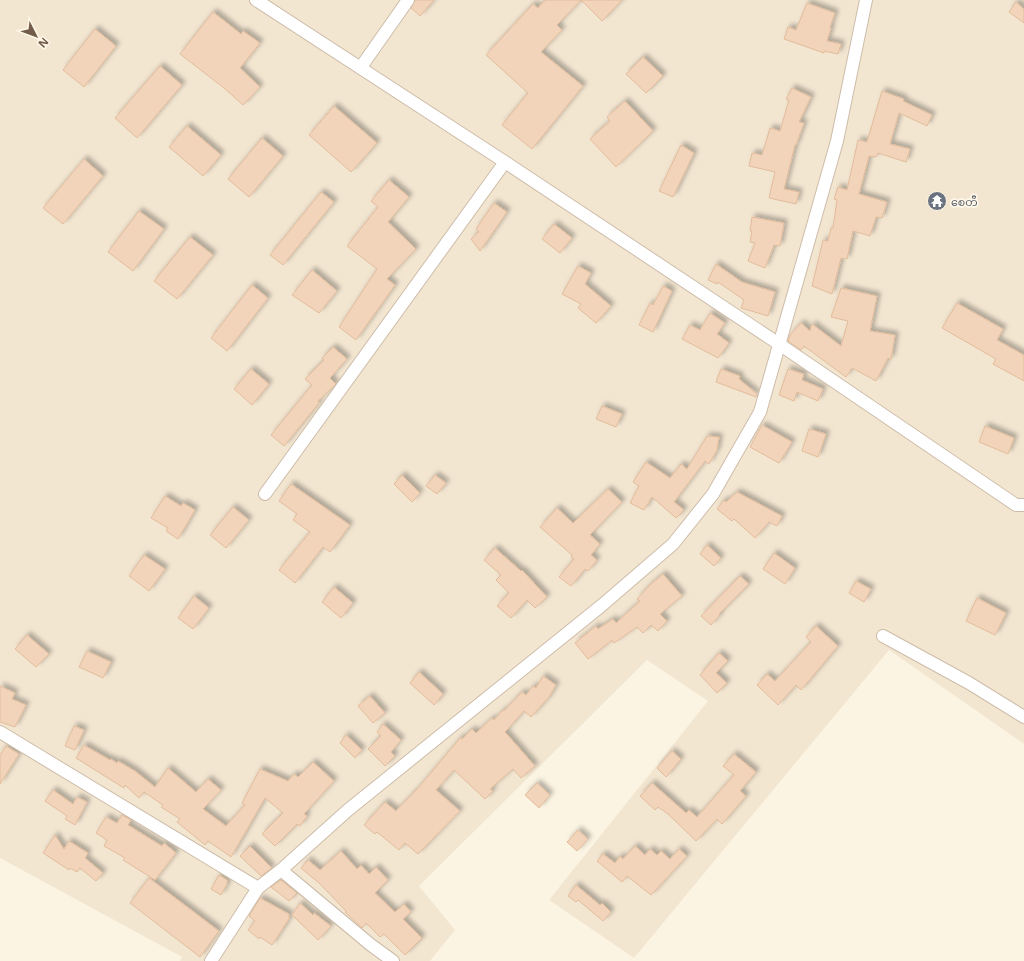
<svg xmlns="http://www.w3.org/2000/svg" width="1024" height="961" viewBox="0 0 1024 961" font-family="'Noto Sans','Noto Sans Myanmar',sans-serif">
<defs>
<filter id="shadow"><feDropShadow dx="3.5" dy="-3.5" stdDeviation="2" flood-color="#0004"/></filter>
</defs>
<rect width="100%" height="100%" fill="#fcf4e2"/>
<path fill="#f3e6d1" d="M0,0H1024V744L889,650L634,958L549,900L708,701L647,660L419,886L455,930L430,961H180L182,957L0,858Z"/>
<path fill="#f1d4ba" stroke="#e3bc9b" filter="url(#shadow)" d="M415,0H434L420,16L411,8Z
M545,0H581L557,25L562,30L541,52L583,86L532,149L502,125L528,93L486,55L533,4L538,8Z
M581,0H622L602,21Z
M1016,2L1024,9V23L1009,12Z
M807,3L835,13L830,27L831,28L827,41L841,44L838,54L824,51V53L784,39L788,27L796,30Z
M213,12L241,34L243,31L260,43L240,68L260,87L243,105L224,88L180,54Z
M95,29L116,46L84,87L63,70Z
M643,57L663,76L646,93L626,74Z
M160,66L182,85L137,138L115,118Z
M792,88L811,97L799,122L804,123L796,145H795L784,189L799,192L796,204L769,198L775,172L749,166L752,153L762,155L770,128L780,131L789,100L786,99Z
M882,91L904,99L903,101L932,115L927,126L899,113L890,144L910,149L906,162L878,153L876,157L869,156L859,194L887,202L882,218L876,217L870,236L853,231L847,259L841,258L832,294L812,286L820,253L823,240L828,241L831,228H833L837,200L834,199L838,187L847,190L858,140L867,142Z
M625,101L653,131L616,167L590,139L610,121L607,117Z
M334,106L377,143L351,172L309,135Z
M187,126L221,155L203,176L169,147Z
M262,138L283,156L249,197L228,179Z
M681,145L694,153L673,197L659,191Z
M84,159L103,176L63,224L43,208Z
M389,180L409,197L388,222L416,249L387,279L395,285L356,340L339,327L377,269L347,246L378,207L371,201Z
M321,192L334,202L283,265L270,255Z
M494,203L507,212L480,251L471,239L479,232L476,229Z
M139,211L164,229L133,271L108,252Z
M752,217L784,223L780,246L774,245L765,268L748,261L755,243L750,242L752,231H750Z
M554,224L572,238L560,253L542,239Z
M190,237L213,255L177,299L154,281Z
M716,264L742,282L775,292L768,316L741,308L744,300L718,282L717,284L708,280Z
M578,266L591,273L585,284L611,306L596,323L578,308L581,304L562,294Z
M312,270L337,291L319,313L292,295Z
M252,285L268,298L227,351L211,338Z
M663,286L672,291L653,332L639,325L650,303L653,305Z
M841,288L877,296L870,331L895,335L891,359L888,358L876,381L852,368L846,377L804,346L801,350L788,341L790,335L801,323L810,331L812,324L841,346L848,321L831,317Z
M957,303L1003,329L997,340L1024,355V381L993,364L996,359L942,328Z
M710,313L725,323L717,334L729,343L718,358L682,339L690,325L700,330Z
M333,347L347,359L330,378L336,384L318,401L319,403L284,446L271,435L312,385L305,379L324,360L322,358Z
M251,369L269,384L252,405L234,389Z
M721,369L740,376L739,379L757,394L756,397L716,382Z
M788,369L804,374L802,380L823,389L818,401L797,392L794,401L779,395Z
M602,406L622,414L616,427L596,419Z
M762,425L792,442L779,463L750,447Z
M985,426L1014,438L1008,454L979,442Z
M809,429L826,434L818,457L802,451Z
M707,436L719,437L717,450L709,464L705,461L674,502L684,510L676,518L652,497L644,510L630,503L639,486L633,482L646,462L670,478L681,464L687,469Z
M402,475L420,493L412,502L394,484Z
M435,475L446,483L437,494L426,486Z
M291,484L350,525L330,552L323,547L295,583L279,570L310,532L293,520L297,514L279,501Z
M608,489L622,502L590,535L600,544L591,555L597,560L588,571L585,569L571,586L559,577L574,559L571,557L572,555L540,527L557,508L573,523Z
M737,492L782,516L777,526L769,522L755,538L734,519L732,521L717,509L724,500L726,502Z
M165,496L181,506L183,503L195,510L178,539L166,531L168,528L151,518Z
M233,507L249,520L226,548L210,535Z
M707,545L721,558L714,566L700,554Z
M495,548L521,571L522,570L547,597L535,608L527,600L511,618L497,606L509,593L496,580L501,575L484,560Z
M774,553L795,568L785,584L763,569Z
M144,555L165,569L149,591L129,576Z
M663,574L682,596L660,614L667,621L658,631L651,625L643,633L637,627L614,643L612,640L588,659L575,643L596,626L598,629L613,619L616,623L640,601L637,599L650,585Z
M740,576L749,584L719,614L720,615L711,625L701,616Z
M856,581L871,589L864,602L849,593Z
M334,587L353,603L341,618L322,602Z
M194,596L209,608L193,629L178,618Z
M977,598L1006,613L995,635L966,621Z
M816,626L838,646L801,690L796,685L778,705L757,685L767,674L775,681L811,642L806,637Z
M27,635L49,654L36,667L15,649Z
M87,651L111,662L103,678L79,667Z
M719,653L728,661L716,673L727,683L717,693L700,675Z
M419,672L443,694L434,705L410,683Z
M543,676L556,685L549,697L531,717L524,711L505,732L535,766L521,778L513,769L490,789L493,791L485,799L454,770L436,790L460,811L418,854L405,843L399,850L377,832L375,834L364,825L385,802L396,811L418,788L461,737L462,739L472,729L476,733L492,718L494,720L503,710L504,711L522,692L526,695L533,686L536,688Z
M0,686L15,693L12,699L26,705L15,727L0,722Z
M370,696L385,713L373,723L358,706Z
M383,724L401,740L391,752L395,756L385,766L368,749L381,736L377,732Z
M74,726L84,730L75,750L65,746Z
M346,735L362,750L355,758L340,743Z
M84,745L110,760L111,759L117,763L118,761L135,771L155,787L168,768L196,792L208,779L221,790L203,809L226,826L245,805L242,803L260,769L288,781L294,774L298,777L313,762L334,781L304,814L307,816L300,826L297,824L275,846L262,834L283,813L265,798L231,857L208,841L205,845L177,822L180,819L161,807L163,805L144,792L139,798L125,785L124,788L76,758Z
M6,746L19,754L0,784V755Z
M672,751L681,759L666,777L657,768Z
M734,754L756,772L740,791L746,796L722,824L717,819L696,841L668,814L658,807L655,810L640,796L652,783L686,813L689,810L697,817L734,775L723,766Z
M537,783L550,795L539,808L525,795Z
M53,790L73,804L77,797L87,802L75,825L65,819L67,816L45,801Z
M122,815L131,820L128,825L162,846L164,843L176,853L155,880L123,860L125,858L104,846L107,840L96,833L106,817L117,823Z
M578,830L588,839L577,851L567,842Z
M55,835L64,849L69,841L88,853L85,858L103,873L96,881L80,868L77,872L70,868L69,870L43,853Z
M250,846L272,868L261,876L240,856Z
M635,846L645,855L650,849L657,855L661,851L670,859L679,849L687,856L651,895L627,876L622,882L597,861L603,854L615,863L620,856L623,859Z
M341,851L357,869L361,865L369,874L376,867L388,880L375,893L395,912L404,904L411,912L403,919L422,938L405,955L384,934L380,937L366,923L362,928L345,912L346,911L319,883L301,868L308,860L320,870Z
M219,875L227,880V884L221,895L211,889Z
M149,878L219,931L200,957L130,903Z
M281,880L297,893L289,901L271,887Z
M576,885L600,905L602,903L611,912L603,921L578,900L576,902L568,896Z
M260,898L289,914V919L272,945L260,937L259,939L248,930L255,921L249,916Z
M300,903L313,915L314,913L331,926L318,940L292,915Z"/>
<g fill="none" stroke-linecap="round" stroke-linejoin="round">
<g stroke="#cdbca9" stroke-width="14">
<path id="minor" d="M256,0L505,162L779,344L1016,505H1024
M361,67L408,0
M265,494L505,162
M883,636L969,683L1024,717
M0,732L258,888
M281,870L371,945L393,961
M211,961L258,888L281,870L348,810L601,606L673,544L713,494L760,412L837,141L866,0"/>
</g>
<use href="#minor" stroke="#fff" stroke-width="12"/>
</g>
<defs>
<g id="temple-disc" transform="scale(1)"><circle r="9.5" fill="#6b7280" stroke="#fff8e8"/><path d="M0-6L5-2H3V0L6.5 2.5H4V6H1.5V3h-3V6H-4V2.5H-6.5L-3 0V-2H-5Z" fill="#fff"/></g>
</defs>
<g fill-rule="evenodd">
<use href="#temple-disc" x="937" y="201"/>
</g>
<g text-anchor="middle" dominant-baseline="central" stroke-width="3.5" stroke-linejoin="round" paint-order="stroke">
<g font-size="11" fill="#5b616d" stroke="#fff8e8" text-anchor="start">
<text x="951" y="201">စေတီ</text>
</g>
</g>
<g transform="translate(36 36) rotate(132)" stroke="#fff8e8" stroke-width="3" paint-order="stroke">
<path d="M0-3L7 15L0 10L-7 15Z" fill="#735b49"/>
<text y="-6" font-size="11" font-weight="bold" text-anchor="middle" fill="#735b49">N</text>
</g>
</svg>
